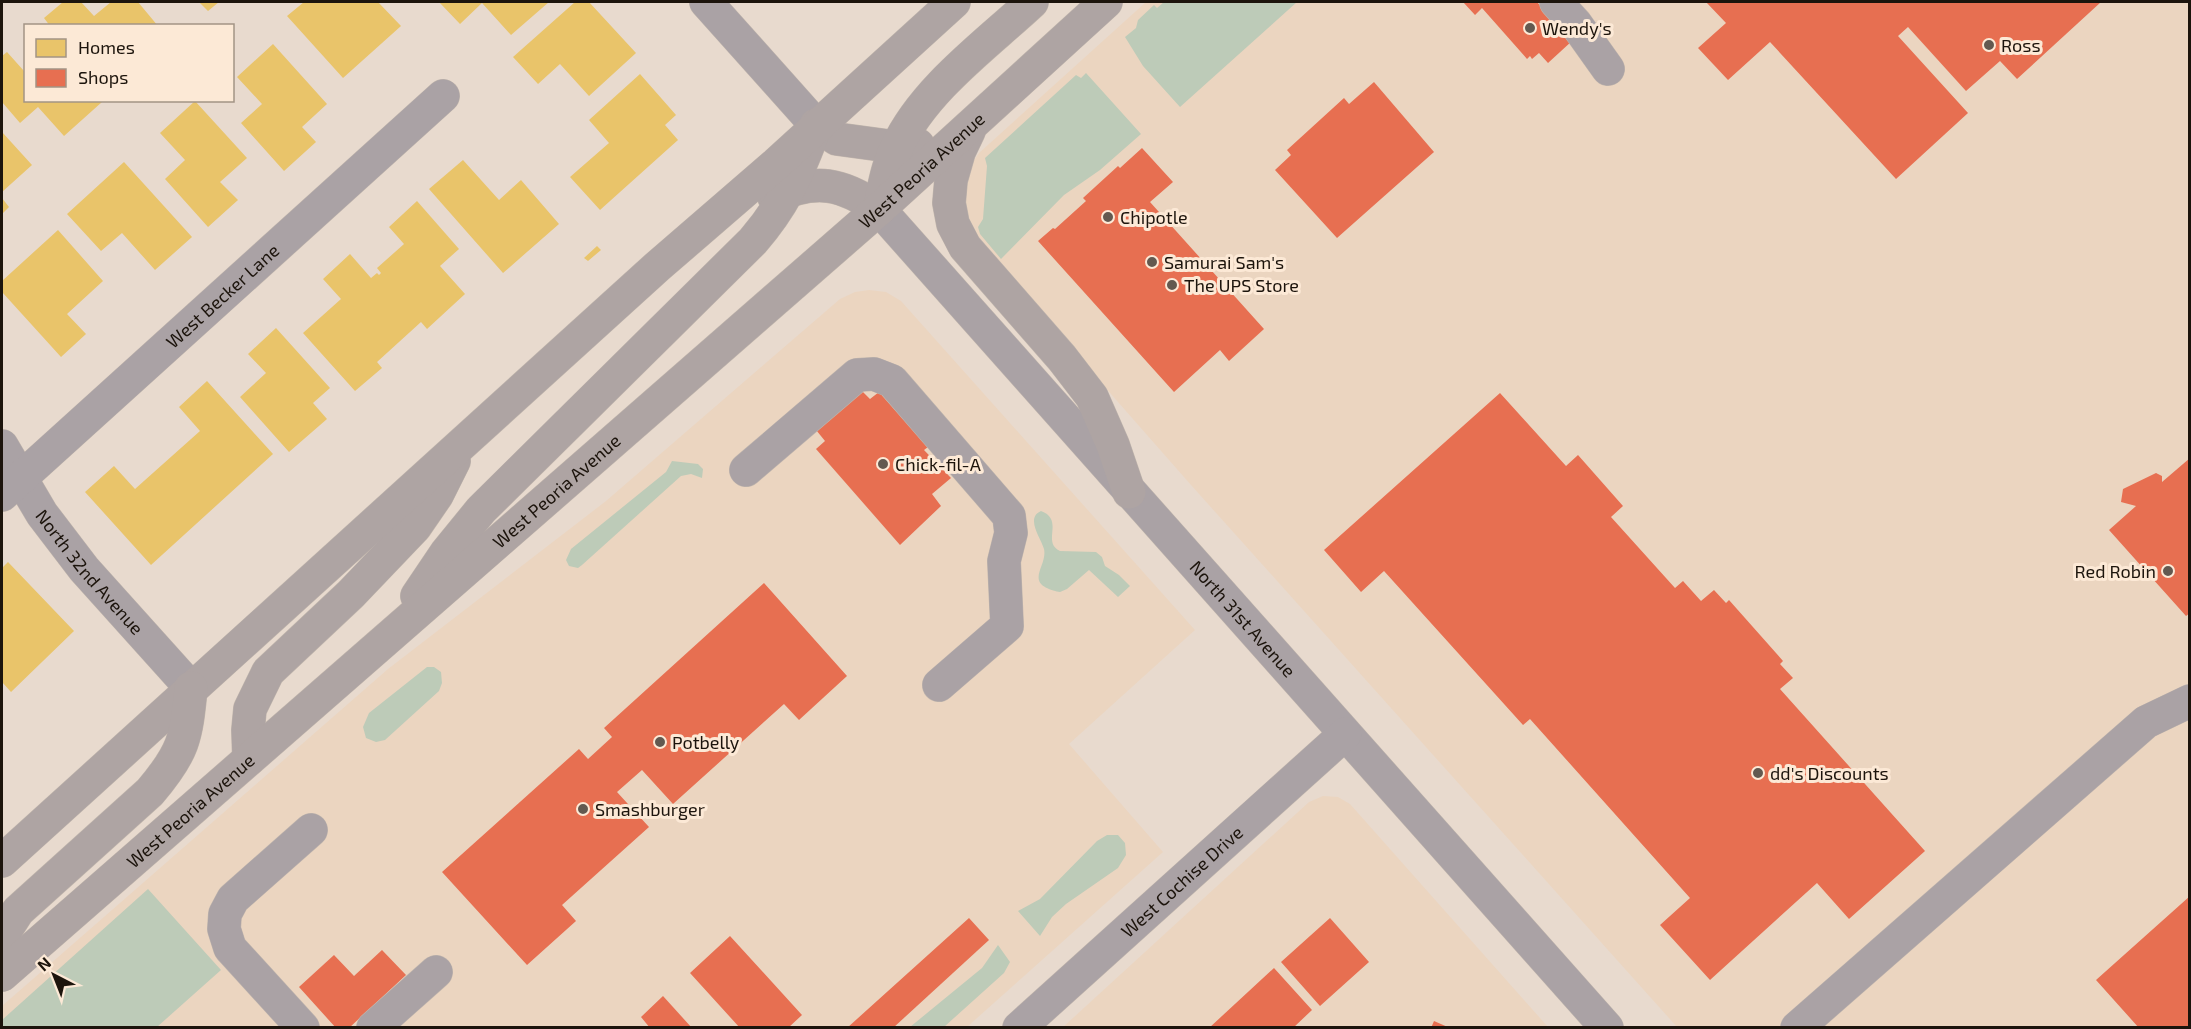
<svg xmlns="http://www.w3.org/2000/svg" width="2191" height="1029" viewBox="0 0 2191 1029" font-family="'Exo 2',sans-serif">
<rect width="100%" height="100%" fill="#e8dace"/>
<path fill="#ebd5c0" d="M1146,2H2189V1027H1677L1191,485L980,245L970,227L964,192L968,169L979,153Z
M869,290L886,292L901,301L1195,630L1069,744L1163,852L967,1027L2,1028V1006L388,669L606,501L840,299L855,292Z
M1323,796L1338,797L1350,804L1548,1027L1062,1028L1309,802Z"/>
<path fill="#bdcbb8" d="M1164,2H1297L1180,107L1143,66L1125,37L1136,28L1138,20L1154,5L1157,8Z
M1086,73L1141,134L1100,170L1064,195L1001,259L980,234L978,227L983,219L987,166L985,158L1076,75L1081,78Z
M672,461L698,464L703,469L702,478L691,474L681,476L582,565L578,568L569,566L566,560L571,549L666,472Z
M1041,511C1065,520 1041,542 1060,551L1096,552L1102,557L1105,566L1119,575L1130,586L1118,597L1089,570L1067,589L1060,592C1021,584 1048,567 1044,549C1041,538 1025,518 1041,511Z
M427,667H434L441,672L442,683L439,691L385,740L376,742L366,738L363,727L369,713Z
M1107,835H1118L1125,843L1126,855L1118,868L1066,904L1052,917L1040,936L1018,911L1040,899L1097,841Z
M148,889L221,970L157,1027H2V1020Z
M998,945L1010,962L1004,973L944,1027H910L982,968Z"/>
<path fill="#e9c46a" d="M63,2H81L94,16L111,2H138L158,26H50L44,18Z
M199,2H219L208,11Z
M304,2H378L401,26L343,78L287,16Z
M439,2H549L511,35L482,3L460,24Z
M575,2H589L636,53L589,96L560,64L538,84L513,57Z
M273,44L327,104L302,127L316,142L284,171L241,123L262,104L237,77Z
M7,52L24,71L26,69V100H100L102,102L64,136L38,107L20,123L2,102V56Z
M640,74L676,115L665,125L678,140L600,210L570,177L609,143L589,120Z
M195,101L247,158L220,182L238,200L208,227L165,179L185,160L160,133Z
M2,132L32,165L2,192Z
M463,160L499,200L521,180L559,224L503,273L429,189Z
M124,162L192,237L155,270L122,233L101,251L67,214Z
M2,198L9,207L2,214Z
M417,201L459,249L440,266L465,294L427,329L421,322L377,362L382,368L355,391L303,333L341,299L323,279L350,254L371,278L377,273L379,275L381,273L377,268L404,244L389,227Z
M58,230L103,281L67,314L86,334L61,357L2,292V281Z
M597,246L601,250L588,261L584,258Z
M276,328L330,388L313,403L327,419L289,452L240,397L266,373L248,354Z
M207,381L273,454L151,565L85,492L114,466L135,489L200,431L179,407Z
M8,562L74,631L11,692L2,682V568Z"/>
<path fill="#e76f51" d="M1463,2H1537L1572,41L1548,63L1539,53L1532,59L1530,56L1527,59L1482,8L1475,15Z
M1706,2H2101L2017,79L2000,61L1966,91L1908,27L1898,36L1968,113L1896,179L1770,42L1728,80L1698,48L1726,23Z
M1374,82L1434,152L1337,238L1275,170L1291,155L1287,150L1344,98L1349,104Z
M1142,148L1173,182L1150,202L1264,329L1229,361L1220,350L1174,392L1038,241L1053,228L1055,229L1086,201L1083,198L1118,166L1120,168Z
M860,389L870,399L879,392L928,447L924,450L951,478L932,494L941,506L900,545L816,449L825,441L812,425Z
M1500,393L1566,466L1578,455L1623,506L1611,517L1675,588L1683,581L1701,601L1714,590L1726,603L1729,600L1783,661L1780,664L1793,678L1780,689L1925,851L1849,919L1817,883L1710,980L1660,925L1690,898L1530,719L1523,725L1384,571L1361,592L1324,550Z
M2190,458V613L2186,616L2109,530L2136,506L2121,502L2123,489L2156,473L2162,476V482Z
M764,583L847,676L799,720L784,704L673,804L642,770L617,792L649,827L562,905L576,921L527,965L442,872L579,749L588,759L612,737L604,728Z
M2190,896V1028H2139L2096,980Z
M969,918L989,940L893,1028H847Z
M1330,918L1369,962L1320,1006L1281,962Z
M730,936L802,1015L788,1028H740L690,973Z
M382,950L406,975L349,1028H336L299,987L334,955L354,976Z
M1274,968L1312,1010L1293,1028H1209Z
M663,996L692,1028H650L641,1017Z
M1434,1021L1450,1028H1431Z"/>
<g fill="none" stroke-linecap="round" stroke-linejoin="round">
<g stroke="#c1b6ad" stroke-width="34">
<g id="minor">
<path d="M706,2L816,125"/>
<path d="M1556,2L1576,24L1608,69"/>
<path id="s1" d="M879,209L1607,1028"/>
<path id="s2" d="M2,446L42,514L84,569L191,688"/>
<path d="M746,470L857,375L874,374L892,381L1009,516L1011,533L1004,561L1007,626L939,685"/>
<path id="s3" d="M2,495L443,96"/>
<path d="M303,1028L230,948L224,929L225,914L233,899L311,830"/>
<path d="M373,1028L436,972"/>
<path id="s4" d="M1019,1028L1345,734"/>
<path d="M1797,1028L2146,722L2190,701"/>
</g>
</g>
<g stroke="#c1b6ad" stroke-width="34">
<g id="major">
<path d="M816,125L837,139L896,147L918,145"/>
<path d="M969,131L959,152L951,180L949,203L953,224L965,247L1062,358L1092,397L1113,445L1129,492"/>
<path d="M774,197C816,178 842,183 879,209"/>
<path d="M879,209C884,188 887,166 897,147C924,89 987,44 1032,2"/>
<path d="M417,596L446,553L481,510L753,241C783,206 796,178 812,136"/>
<path d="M249,759L248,730L250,709L268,672L351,594L415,527L437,495L454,461"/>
<path d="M2,861L658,266L776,164L954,2"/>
<path d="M2,936L18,911L150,792C184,752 186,739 191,688"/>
<path id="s5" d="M2,975L879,209L1106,2"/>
</g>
</g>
<use href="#minor" stroke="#aaa2a5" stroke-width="33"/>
<use href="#major" stroke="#aea4a3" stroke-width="33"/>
</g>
<g fill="#635950" stroke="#fce9d6" stroke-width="2">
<circle cx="1530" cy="28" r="6"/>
<circle cx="1989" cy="45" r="6"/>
<circle cx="1108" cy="217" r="6"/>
<circle cx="1152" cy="262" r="6"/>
<circle cx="1172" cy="285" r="6"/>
<circle cx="883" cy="464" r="6"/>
<circle cx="2168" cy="571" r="6"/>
<circle cx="660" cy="742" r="6"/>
<circle cx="1758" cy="773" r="6"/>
<circle cx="583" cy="809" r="6"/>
</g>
<g text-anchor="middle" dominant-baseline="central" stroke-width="6" stroke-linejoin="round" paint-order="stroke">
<g font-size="18" fill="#1c140c" stroke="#fce9d6" text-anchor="start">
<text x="1542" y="28">Wendy's</text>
<text x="2001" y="45">Ross</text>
<text x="1120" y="217">Chipotle</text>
<text x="1164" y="262">Samurai Sam's</text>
<text x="1184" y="285">The UPS Store</text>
<text x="895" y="464">Chick-fil-A</text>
<text x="2156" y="571" text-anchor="end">Red Robin</text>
<text x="672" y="742">Potbelly</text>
<text x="1770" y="773">dd's Discounts</text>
<text x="595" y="809">Smashburger</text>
</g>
<g font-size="18" fill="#1c140c" stroke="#fce9d6">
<text stroke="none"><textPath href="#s5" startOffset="1222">West Peoria Avenue</textPath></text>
<text stroke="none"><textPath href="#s3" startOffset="297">West Becker Lane</textPath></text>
<text stroke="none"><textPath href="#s5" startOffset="736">West Peoria Avenue</textPath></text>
<text stroke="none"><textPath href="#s2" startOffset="154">North 32nd Avenue</textPath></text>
<text stroke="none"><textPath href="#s1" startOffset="548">North 31st Avenue</textPath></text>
<text stroke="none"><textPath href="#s5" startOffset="250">West Peoria Avenue</textPath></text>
<text stroke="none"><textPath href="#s4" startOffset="219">West Cochise Drive</textPath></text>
</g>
</g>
<rect width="2191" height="1029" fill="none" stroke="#1c140c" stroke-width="6"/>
<rect x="24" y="24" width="210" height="78" fill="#fce9d6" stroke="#a29485" stroke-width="1.5"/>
<rect x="36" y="39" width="30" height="18" fill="#e9c46a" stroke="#a29485" stroke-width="1.5"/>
<text x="78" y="54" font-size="18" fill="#1c140c">Homes</text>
<rect x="36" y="69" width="30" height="18" fill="#e76f51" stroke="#a29485" stroke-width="1.5"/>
<text x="78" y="84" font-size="18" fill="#1c140c">Shops</text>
<g transform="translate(54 975) rotate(318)" stroke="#fce9d6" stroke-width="4.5" paint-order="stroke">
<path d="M0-4.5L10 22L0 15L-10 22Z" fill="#1c140c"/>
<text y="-9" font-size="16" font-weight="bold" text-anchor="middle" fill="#1c140c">N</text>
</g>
</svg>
